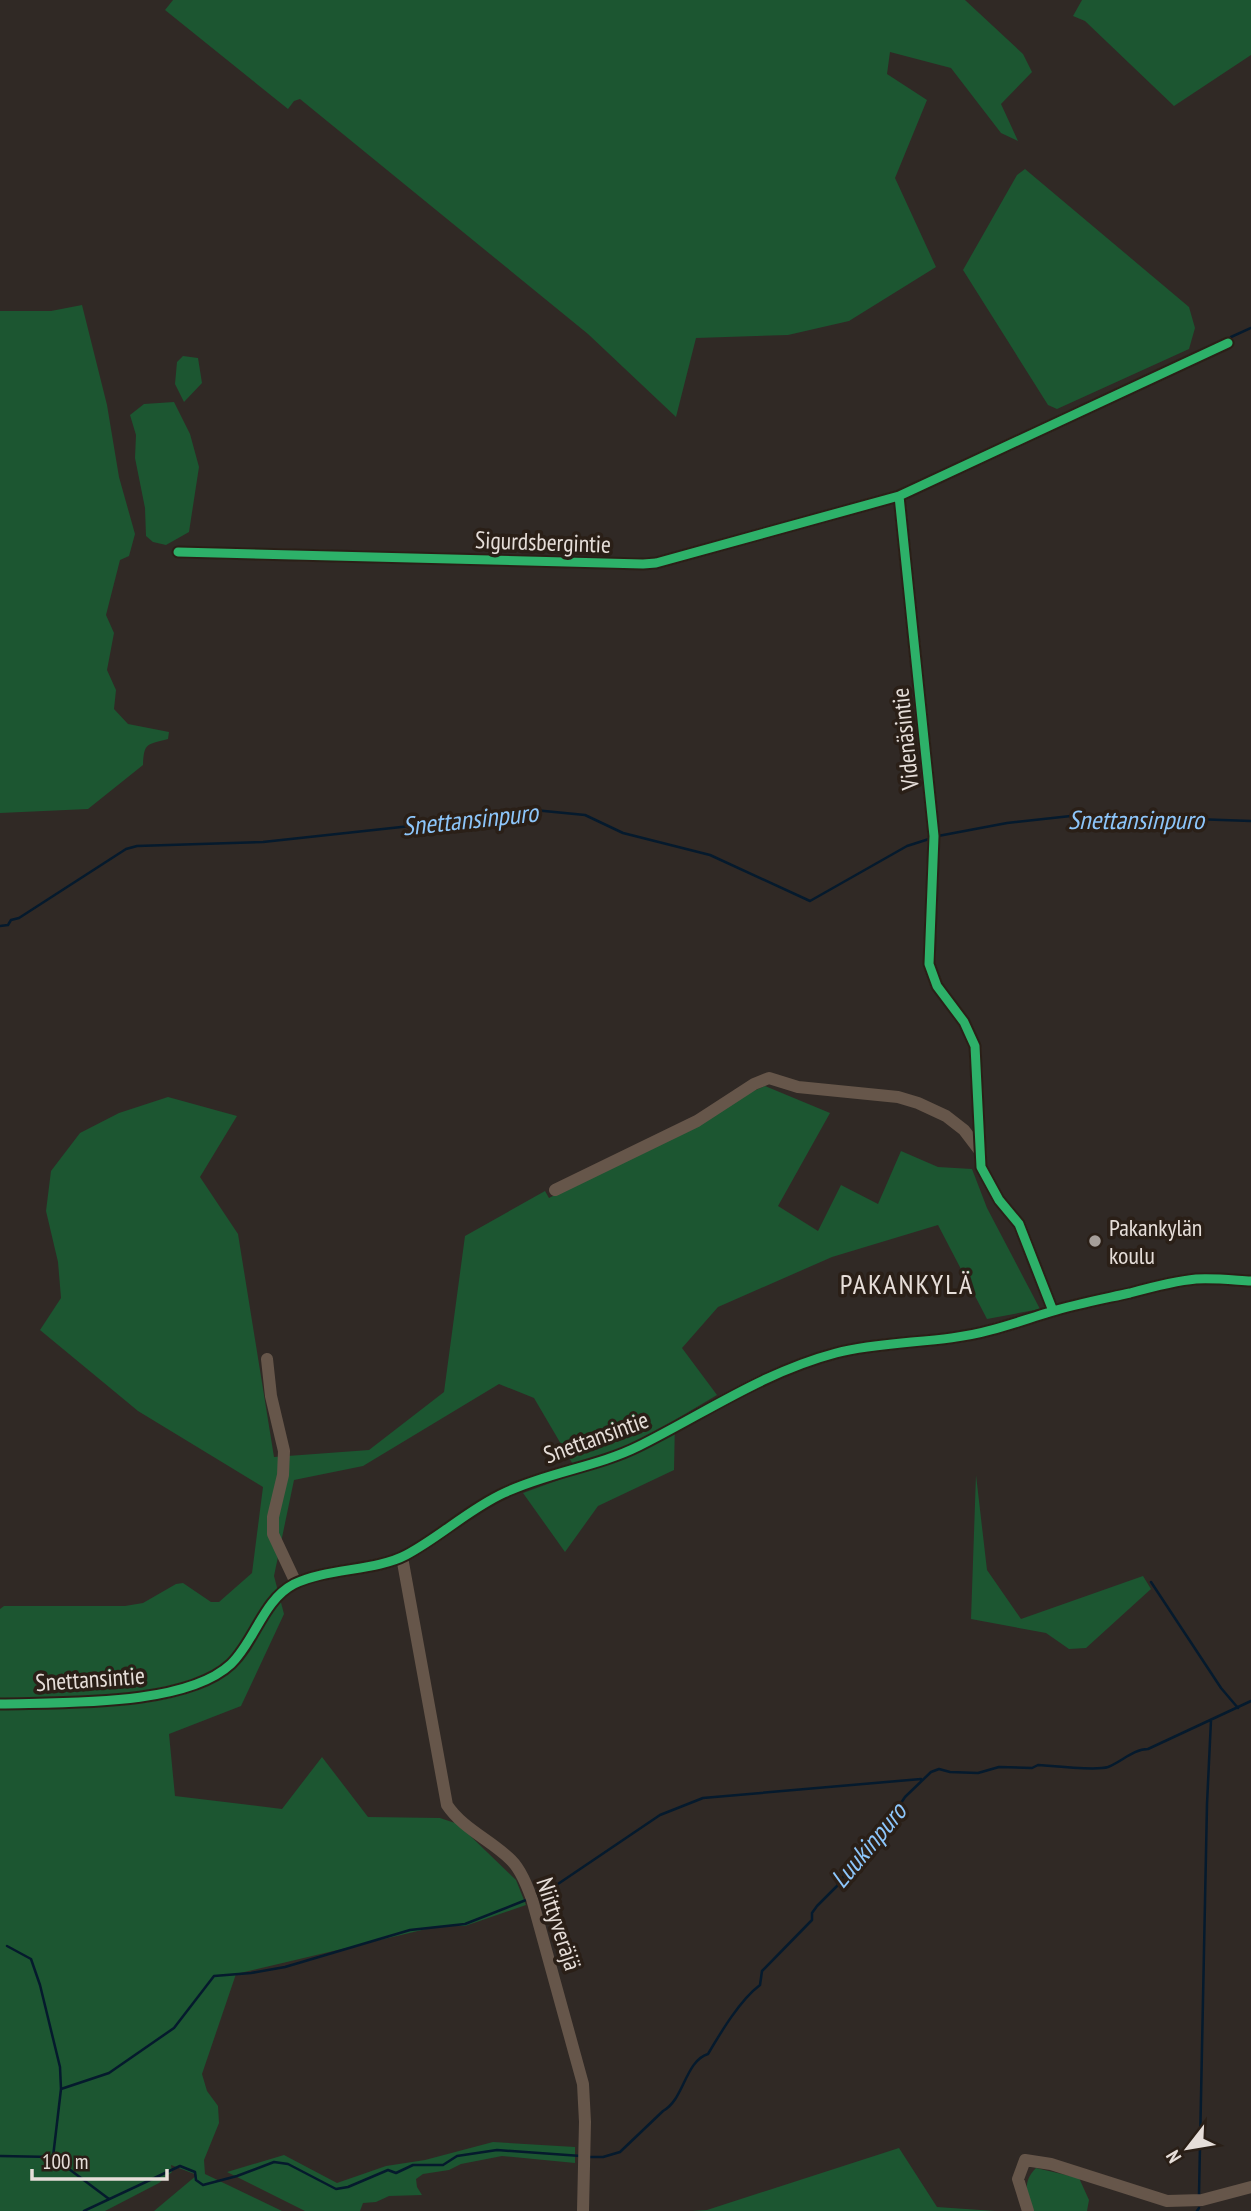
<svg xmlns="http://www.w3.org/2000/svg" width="1251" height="2211" viewBox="0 0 1251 2211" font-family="'PT Sans Narrow',sans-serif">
<rect width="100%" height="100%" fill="#302925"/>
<path fill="#1c5631" d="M173,0H965L1023,54L1032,72L1001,104L1018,141L1001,133L951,68L890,52L887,74L927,100L895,178L936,267L849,321L788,335L696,338L676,417L588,334L300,99L294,101L288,109L165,10Z
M1082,0H1251V55L1174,106L1085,21L1073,16Z
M1025,169L1189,307L1195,328L1189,349L1057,409L1048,405L963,270L1017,175Z
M82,305L107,405L119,477L135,534L129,556L120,560L106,615L114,633L107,670L116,690L114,709L128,724L169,732L168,739C147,745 144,742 143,765L88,809L0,813V311H51Z
M183,356L198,358L202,383L184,402L175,384L177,362Z
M174,402L190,434L199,467L189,532L166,545L153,542L146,536L145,508L135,458L136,435L130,415L144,404Z
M765,1086L830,1113L778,1206L818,1231L841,1185L878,1204L901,1151L938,1167L972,1169L987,1208L1040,1309L987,1319L938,1225L832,1257L718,1307L682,1348L717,1395L675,1420L674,1470L598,1506L565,1552L523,1493L578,1473L534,1398L499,1384L363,1466L294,1480L274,1576L284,1614L241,1706L169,1734L175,1796L282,1809L322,1757L368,1817L440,1818L458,1824L516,1880L526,1905L465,1926H439L236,1974L202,2074L207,2091L218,2106L219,2123L204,2160L205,2174L282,2211H154L197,2175L171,2165L172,2172L159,2183L105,2211H0V1609L4,1606H125L143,1603L176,1584L183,1583L211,1602H219L252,1573L263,1487L138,1411L40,1330L61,1298L58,1262L46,1211L51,1171L80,1133L119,1113L168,1097L237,1116L200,1177L238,1234L274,1457L369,1450L444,1392L465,1236L545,1191L549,1198L676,1133L739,1097Z
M976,1475L987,1570L1021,1619L1143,1576L1151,1589L1086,1648L1069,1649L1046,1633L971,1619Z
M493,2142L575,2147V2163L502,2156L461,2164L449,2170L423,2174L416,2179L417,2187L422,2195L389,2196L376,2202L363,2203L360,2211H305L227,2172L284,2155L337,2183L386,2166L425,2160Z
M899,2148L937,2207L995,2211H692L707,2210Z
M1036,2168L1079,2178L1089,2200L1087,2211H1032C1027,2193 1022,2182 1036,2168Z"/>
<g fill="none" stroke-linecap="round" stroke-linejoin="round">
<path stroke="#051a2d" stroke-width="2.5" d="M1231,337L1251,328
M938,836L1007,823L1080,815L1251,821
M0,926L8,925L11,920L19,918L126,849L137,846L263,842L429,824L534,810L585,815L623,833L710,855L810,901L907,846L929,839
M1151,1582L1221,1688L1238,1708
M536,1896L552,1888L660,1815L703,1798L921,1779
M7,1946L31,1959L40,1985L60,2067L61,2089L53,2157L109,2199
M61,2089L109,2073L174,2028L214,1976L251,1973L285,1967L410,1930L465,1924L526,1900
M0,2156L53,2157
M587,2157H603L620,2152L663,2111C684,2100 685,2061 708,2054C721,2032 740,2000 760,1985L762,1971L812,1920V1913L817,1906L837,1886L851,1865L885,1827L905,1797L931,1772L939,1769L950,1772L978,1773L999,1767L1032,1768L1038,1765C1052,1766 1096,1771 1108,1767C1121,1762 1134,1749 1148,1749L1251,1701
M1199,2195L1207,1804L1211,1720
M84,2211L180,2166L195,2172L196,2180L203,2185L237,2176L274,2162L288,2164L336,2189L348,2187L388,2170L396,2173L413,2165H443L457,2156L497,2150L581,2156
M1197,2211L1199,2208"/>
<path stroke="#66564a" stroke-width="12" d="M178,552L643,564L656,563L899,496
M555,1190L697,1121L754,1084L769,1078L798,1087L898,1097L918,1103L946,1116L964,1130L980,1151
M1053,1311L1019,1224L999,1200L981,1167L975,1046L964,1022L937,986L929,964L934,836L899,496L1228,343
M267,1359L271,1396L284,1451L283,1475L273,1517V1534L296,1583
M402,1557L447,1805C463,1829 491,1840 511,1860C521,1870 527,1886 532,1899L583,2084L585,2122L583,2211
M0,1704C62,1702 185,1707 231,1664C255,1641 263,1600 294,1584C326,1568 376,1571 406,1555C440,1537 469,1509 504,1493C548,1472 597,1467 639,1446C705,1413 764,1372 836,1353C887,1340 941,1344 991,1330C1011,1325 1030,1318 1050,1312C1076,1304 1103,1299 1130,1293C1152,1287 1174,1281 1196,1279C1215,1278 1233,1280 1251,1281
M1028,2211L1018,2179L1025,2160L1051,2164L1167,2201L1202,2200L1251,2187"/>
<g stroke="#2a1f17" stroke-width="13">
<path id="cycleway" d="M178,552L643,564L656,563L899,496
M1053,1311L1019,1224L999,1200L981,1167L975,1046L964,1022L937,986L929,964L934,836L899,496L1228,343
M0,1704C62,1702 185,1707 231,1664C255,1641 263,1600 294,1584C326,1568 376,1571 406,1555C440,1537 469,1509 504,1493C548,1472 597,1467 639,1446C705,1413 764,1372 836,1353C887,1340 941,1344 991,1330C1011,1325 1030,1318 1050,1312C1076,1304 1103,1299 1130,1293C1152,1287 1174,1281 1196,1279C1215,1278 1233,1280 1251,1281"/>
</g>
<use href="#cycleway" stroke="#2db169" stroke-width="9"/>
</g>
<circle fill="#a69f9a" stroke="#2a1f17" stroke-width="2.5" cx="1095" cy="1241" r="7"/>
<g text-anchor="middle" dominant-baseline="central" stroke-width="7" stroke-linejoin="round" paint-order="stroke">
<g font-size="24" fill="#e6ded9" stroke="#2a1f17">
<text transform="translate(543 542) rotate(2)">Sigurdsbergintie</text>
<text transform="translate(905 739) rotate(-96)">Videnäsintie</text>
<text transform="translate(596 1437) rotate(-20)">Snettansintie</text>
<text transform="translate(90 1679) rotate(-4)">Snettansintie</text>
<text transform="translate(559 1924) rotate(72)">Niittyveräjä</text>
</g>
<g font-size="24" fill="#e6ded9" stroke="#2a1f17" text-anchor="start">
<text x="1109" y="1227">Pakankylän<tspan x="1109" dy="28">koulu</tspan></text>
</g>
<g font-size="26" font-style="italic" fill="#8dc6fb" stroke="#2a1f17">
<text transform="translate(470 819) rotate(-6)">Snettansinpuro</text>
<text x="1136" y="819">Snettansinpuro</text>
<text transform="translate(868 1845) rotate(-50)">Luukinpuro</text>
</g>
<g font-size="28" letter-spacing="2" fill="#e6ded9" stroke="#2a1f17">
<text x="907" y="1283">PAKANKYLÄ</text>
</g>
</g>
<g transform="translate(1188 2148) rotate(239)" stroke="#2a1f17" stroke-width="5" paint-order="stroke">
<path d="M0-5L12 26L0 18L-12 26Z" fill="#e6ded9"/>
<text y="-10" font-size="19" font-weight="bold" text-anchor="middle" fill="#e6ded9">N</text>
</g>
<path d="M32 2169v10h135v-10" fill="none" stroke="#e6ded9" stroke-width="3.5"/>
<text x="42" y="2169" font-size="21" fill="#e6ded9" stroke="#2a1f17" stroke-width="5" paint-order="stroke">100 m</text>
</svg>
